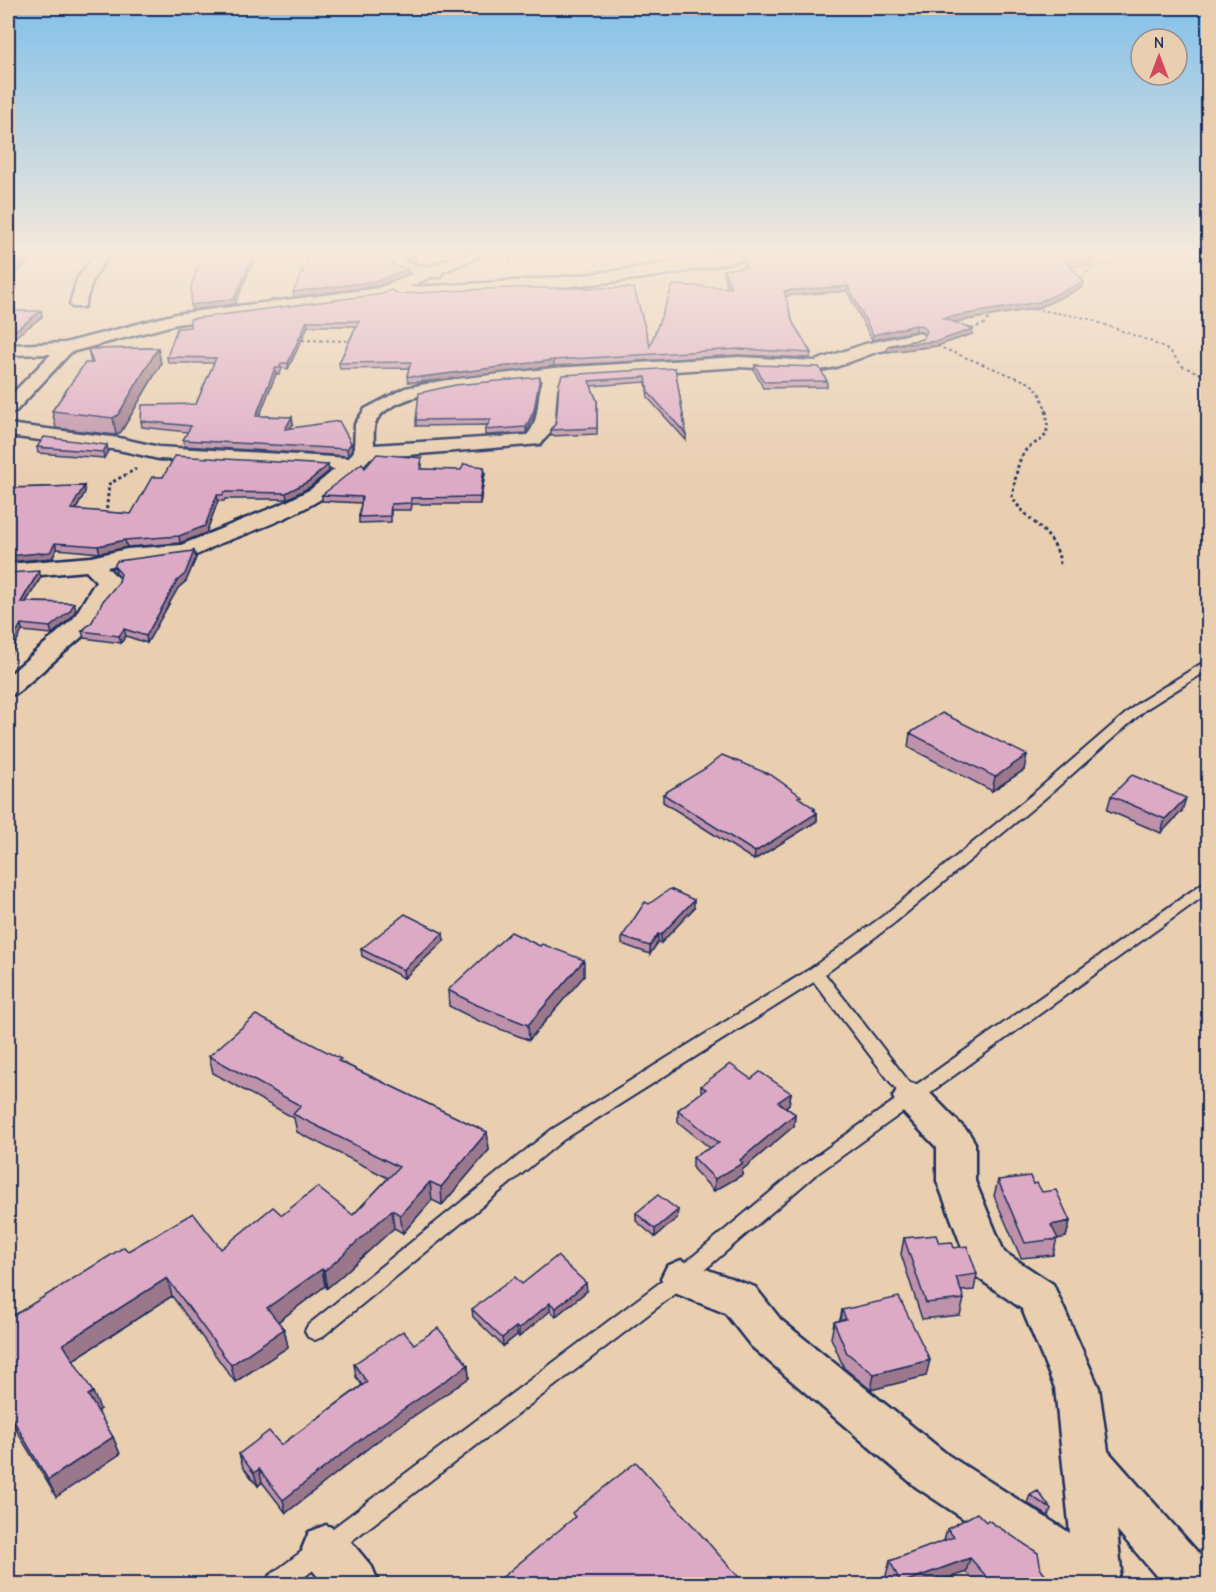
<svg xmlns="http://www.w3.org/2000/svg" width="1216" height="1592" viewBox="0 0 1216 1592" font-family="'Comic Neue',sans-serif">
<rect width="100%" height="100%" fill="#e9ceb0"/>
<filter id="ink" filterUnits="userSpaceOnUse"><feTurbulence type="fractalNoise" baseFrequency=".0167" numOctaves="2"/><feDisplacementMap in="SourceGraphic" scale="12" xChannelSelector="R" yChannelSelector="G"/><feConvolveMatrix kernelMatrix="1 2 1 2 8 2 1 2 1" color-interpolation-filters="sRGB"/></filter>
<g filter="url(#ink)">
<g fill="none" stroke-linecap="round" stroke-linejoin="round">
<g stroke="#1b2f5e" stroke-width="4">
<path id="service" d="M1204,662H1208V670L1146,709L1044,799L893,924L825,974L913,1087L1203,883L1208,881V893L814,1176L688,1284L295,1584H266L269,1576L674,1272L802,1166L901,1096L814,982L563,1140L322,1337L315,1340L308,1337L305,1331L308,1325L551,1130L810,969L883,916L1034,793L1138,703Z"/>
</g>
<g stroke="#1b2f5e" stroke-width="5">
<path id="minor" d="M95,255H109L93,279L84,307H72L70,304L77,279Z
M387,255H402L405,262L428,267L459,255H478L476,258L442,272L441,277H431L408,287C477,284 546,280 615,271C659,266 706,252 751,255L749,258C636,286 515,291 399,297L392,293L382,297L177,324L71,352L15,412L8,413V398L51,354L8,355V345L65,343L176,314L379,288L414,273L395,268L390,263L391,261Z
M916,333L922,334L924,338L922,342L876,352L836,367L815,371L739,367L561,378L557,389L554,429L540,444L370,458C333,502 276,523 224,542C212,546 202,554 190,557C163,563 135,561 107,567L120,580L119,587L103,606L92,628L17,693L8,696V676L73,619L96,581L86,571L8,578V564L91,557L127,549L181,545L284,503L311,489L335,469L159,459L119,450L8,436V424L119,438L159,447L349,458L354,451L355,424L365,409L405,388L447,380L554,368L739,357L815,361L865,344ZM543,380C536,397 541,421 527,435L374,445C374,437 372,425 378,418C404,386 502,384 543,380Z
M911,1083L924,1087L969,1133L975,1143V1181L1004,1252L1053,1284L1099,1388L1108,1451L1208,1564V1584H1163L1117,1530L1121,1570L1115,1584H1038L1035,1566L916,1487L751,1346L725,1313L667,1290L661,1278L667,1266L681,1260L755,1287L781,1320L948,1455L1070,1533L1055,1388L1022,1309L974,1275L968,1263L937,1181V1148L898,1107L893,1097L898,1087Z
M326,1525L343,1532L372,1567L379,1584H324L309,1566L302,1549L309,1532Z"/>
</g>
<path stroke="#1b2f5e" stroke-width="2" stroke-dasharray="3 3" stroke-linecap="butt" d="M510,266L511,255
M1079,283L1088,270L1139,255
M1028,308L1086,318L1150,341L1170,351L1182,366L1208,377
M971,329L984,324L993,314
M296,340L355,341
M937,346L1030,383L1039,392L1047,412"/>
<path stroke="#1b2f5e" stroke-width="3" stroke-dasharray="3 3" stroke-linecap="butt" d="M1046,411C1053,450 1032,435 1022,456C1016,467 1015,484 1012,497C1027,523 1059,533 1060,566
M106,515L109,484L136,469"/>
<use href="#service" fill="#e9ceb0" fill-rule="evenodd"/>
<use href="#minor" fill="#e9ceb0" fill-rule="evenodd"/>
</g>
<path fill="#be92aa" stroke="#1b2f5e" stroke-width="1.5" d="M276,255H387V258L393,265L407,274L378,286L294,297L309,257H276Z
M403,255H416V262L407,260Z
M1112,255L1090,259L1091,261L1090,266H1070L1083,287L1038,308L953,322L972,334L937,346L887,352L888,346L923,339L925,335L922,332L916,331L872,340L847,291L785,296L793,323L811,353L810,358L739,355L554,366L422,382H408L407,376L409,368L340,369L339,363L356,326H308L288,369L282,368L280,374H276L259,416L292,417L293,424L290,428L352,449L348,456L184,446L183,440L188,432L142,427L141,421L196,404L214,363H168L167,357L190,327L399,294L650,346L728,288L724,275V270L745,267L743,262V257Z
M158,348L161,364L121,432L116,435L56,428L52,411L91,363L88,349Z
M755,365L827,381V387L763,388L754,370Z
M675,368L686,434V440L648,398L646,382L591,386L597,401V434L551,436V430L556,423L559,384Z
M540,383L534,415L526,433L485,435V430L488,425L416,426V420Z
M37,447L108,451L104,458L38,453Z
M422,464V469L485,473L480,504H412L411,510H391V522L359,523V517L361,503L322,501V495L365,468Z
M328,465L329,471L310,487L287,499H225L224,501H218L206,533L180,543L127,547L100,553L57,549L52,558L8,562V488L84,486L85,492L76,510L131,514L163,477Z
M194,551L196,558L186,581L178,588L147,643L126,636L121,643L84,638L82,631L92,622L119,582L120,578L116,573L114,566Z
M8,573L41,577L26,602L74,603L76,610L71,618L52,634L22,631L14,646H13L14,648L8,660Z
M910,733L1024,770L992,791L908,747Z
M663,794L801,799L817,813V821L754,860L663,802Z
M1111,796L1182,811L1161,833L1107,810Z
M649,904L694,908L661,943L658,942L650,954L622,944V937Z
M444,941L404,978L362,956L361,949Z
M540,946L584,976L529,1040L479,1021L449,1006L448,990Z
M209,1056L341,1062L487,1132L489,1150L442,1205L432,1200L403,1233L394,1228L338,1279L327,1288L325,1286L278,1322L284,1329L288,1347L235,1382L172,1296L73,1360L100,1409L97,1411L113,1437L120,1454L56,1497L8,1416V1319L128,1251L221,1249L282,1215H353L388,1178L297,1132L294,1118L213,1073Z
M751,1079L791,1093L789,1104L786,1107L795,1114L794,1126L742,1170V1175L714,1191L693,1169V1157L710,1148L678,1122V1110L701,1093V1086Z
M998,1180L1033,1184L1070,1221L1066,1237L1057,1238L1053,1255L1021,1258L994,1196Z
M636,1213L677,1218L655,1237L636,1221Z
M904,1238L939,1243L954,1248L977,1274L974,1290L961,1291L964,1299L960,1315L922,1319L901,1254Z
M522,1284L587,1291L556,1316L550,1311L519,1337L517,1335L503,1346L473,1317L472,1309Z
M842,1310L926,1376L871,1390L844,1368L831,1338L834,1322L840,1320Z
M414,1344L468,1365L469,1378L376,1442L286,1513L262,1482L258,1486L243,1467L239,1454L281,1445L362,1385L356,1377L354,1364Z
M1030,1495L1051,1509L1048,1516L1027,1503Z
M947,1529L1041,1570L1053,1584H977L966,1572L932,1584H891L886,1575L890,1561L944,1541Z"/>
<path fill="#9b778b" stroke="#1b2f5e" stroke-width="1.5" d="M28,255H35L8,283V276Z
M254,255H256L235,304L192,310L191,305Z
M1087,255H1112L1086,260Z
M407,269V274L378,286L294,297L293,292Z
M1084,282L1083,287L1038,308L942,324L943,318Z
M16,283L17,289L8,300V293Z
M848,286L847,291L783,296L784,291Z
M41,311L42,317L8,342V336Z
M307,321L308,326L288,369V363Z
M916,325V331L872,340L873,335Z
M973,329L972,334L937,346L887,352L888,346Z
M158,348L161,364L121,432L116,435L113,418Z
M554,360V366L422,382L421,377Z
M275,368L276,374L257,422L256,416Z
M540,377V383L534,415L526,433V427Z
M292,417L293,424L286,435L285,429Z
M351,443L352,449L348,456L347,449Z
M107,445L108,451L104,458L103,452Z
M328,465L329,471L310,487L287,499L286,493Z
M484,467L485,473L480,504V497Z
M84,486L85,492L73,515L71,509Z
M217,495L218,501L206,533L180,543L179,536Z
M125,540L127,547L100,553L98,546Z
M55,543L57,549L52,558L8,562V556Z
M194,551L196,558L186,581L178,588L147,643L146,636Z
M39,571L41,577L22,609L21,602Z
M74,603L76,610L71,618L52,634L50,627Z
M21,624L22,631L14,646L13,639Z
M124,629L126,636L121,643L119,636Z
M12,641L14,648L8,660V649Z
M1027,755L1024,770L992,791L995,777Z
M1186,798L1182,811L1161,833L1165,819Z
M815,809V815L817,813V821L754,860L755,852Z
M694,900V908L661,943V935Z
M443,933L444,941L404,978L403,970Z
M658,934V942L650,954V946Z
M584,960V976L529,1040L528,1025Z
M791,1093L789,1104L777,1114L778,1102Z
M795,1114L794,1126L742,1170V1175L714,1191L715,1179L740,1160Z
M487,1132L489,1150L442,1205L441,1187Z
M430,1182L432,1200L403,1233L400,1215Z
M392,1210L394,1228L338,1279L327,1288L324,1271Z
M678,1210L677,1218L655,1237V1229Z
M1070,1221L1066,1237L1052,1240L1051,1225Z
M322,1269L325,1286L272,1326L267,1308Z
M167,1278L172,1296L70,1362L63,1344Z
M586,1283L587,1291L556,1316V1308Z
M550,1303V1311L519,1337V1329Z
M516,1327L517,1335L503,1346L502,1338Z
M284,1329L288,1347L235,1382L231,1365Z
M930,1360L926,1376L871,1390L874,1374Z
M468,1365L469,1378L376,1442L286,1513L283,1500L374,1429Z
M93,1392L100,1409L94,1413L88,1395Z
M113,1437L120,1454L56,1497L48,1480Z
M259,1469L262,1482L258,1486L254,1473Z
M970,1558L966,1572L932,1584H901V1583Z"/>
<path fill="#ddaac6" stroke="#1b2f5e" stroke-width="1.5" d="M8,255H28L8,276Z
M202,255H254L234,299L191,305V286Z
M310,255H387V258L393,265L407,269L378,281L293,292Z
M406,255H416V257Z
M749,255H1089H1087L1091,261H1066L1084,282L1039,302L943,318L973,329L938,341L888,346L923,339L927,331L923,326L916,325L873,335L848,286L784,291L793,323L811,353L739,349L554,360L421,377L407,376L411,362L339,363L359,321H307L288,363H281L280,368H275L256,416L292,417L285,429L339,421L351,443L347,449L183,440L191,426L141,421L142,405L196,404L216,358L167,357L177,328L190,327V319L382,294L391,290L399,294L504,288H634L650,346L673,285L731,288L724,270L747,267L743,257Z
M12,279L9,283H16L8,293V280Z
M8,311H41L8,336Z
M158,348L118,415L113,418L52,411L85,363H93L88,349Z
M755,365L819,367L827,381L764,382Z
M675,368L686,434L648,392L646,377L589,381L597,401V428L551,430L556,423L559,384L562,375Z
M540,377L534,410L526,427L485,430L491,419L416,420L419,393L455,385Z
M44,437L107,445L103,452L37,447Z
M377,454L422,458L420,469L461,470L464,464L484,467L480,497L411,498V503L391,504L390,516L359,517L362,497L322,495L362,463L365,468Z
M175,456L328,465L309,481L286,493L224,492L223,495H217L205,526L179,536L125,540L98,546L55,543L50,552L8,556V488L84,486L71,509L131,514L152,477H163Z
M194,551L185,574L177,581L146,636L124,629L119,636L82,631L92,622L103,601L119,582L121,574L114,566L117,561Z
M39,571L21,602L74,603L70,611L50,627L21,624L13,639H10L12,641L8,649V573Z
M942,713L1027,755L995,777L910,733Z
M722,755L771,775L801,796L798,797L815,809L813,810L817,813L755,852L663,794L706,768Z
M1132,775L1186,798L1165,819L1111,796Z
M670,889L694,900L661,935L658,934L650,946L622,937L645,902L649,904Z
M405,914L443,933L403,970L361,949Z
M511,932L540,946L542,944L584,960L528,1025L477,1005L448,990Z
M256,1015L341,1059L338,1061L487,1132L441,1187L430,1182L400,1215L392,1210L335,1262L324,1271L322,1269L267,1308L284,1329L231,1365L167,1278L63,1344L93,1392L88,1395L113,1437L48,1480L8,1411V1319L124,1247L128,1251L193,1213L221,1249L273,1207L282,1215L317,1187L353,1215L399,1167L293,1114L301,1106L209,1056Z
M730,1064L751,1079L760,1072L791,1093L778,1102L795,1114L740,1160L743,1163L715,1179L693,1157L719,1143L678,1110L706,1089L701,1086Z
M1030,1176L1033,1184L1037,1183L1042,1192L1056,1190L1070,1221L1051,1225L1058,1239L1025,1243L998,1180Z
M658,1195L678,1210L655,1229L636,1213Z
M936,1235L939,1243L952,1242L954,1248L967,1246L977,1274L956,1277L964,1299L926,1303L904,1238Z
M557,1256L586,1283L556,1308L550,1303L519,1329L516,1327L502,1338L472,1309L515,1277L522,1284Z
M899,1297L930,1360L874,1374L847,1353L834,1322L846,1319L842,1310Z
M438,1328L468,1365L374,1429L283,1500L259,1469L254,1473L239,1454L269,1431L281,1445L367,1382L354,1364L403,1331L414,1344Z
M636,1462L745,1584H494L575,1517L572,1513Z
M1038,1491L1051,1509L1030,1495Z
M977,1513L986,1522L988,1520L1038,1553L1041,1570L1053,1584H993L970,1558L901,1583L890,1561L954,1537L947,1529Z"/>
</g>
<linearGradient id="sky" x2="0" y2="1"><stop stop-color="#82c0e9"/><stop offset="0.53" stop-color="#f5e9db"/><stop offset="1" stop-color="#f5e9db" stop-opacity="0"/></linearGradient>
<rect width="1216" height="478" fill="url(#sky)"/>
<rect width="1216" height="1592" fill="none" stroke="#e9ceb0" stroke-width="30"/>
<rect x="15" y="15" width="1186" height="1562" fill="none" stroke="#1b2f5e" stroke-width="2" filter="url(#ink)"/>
<g transform="translate(1159 57)"><circle r="28" fill="#e9ceb0" stroke="#978e8f" stroke-width="1.5"/>
<path d="M0-4.5L10 22L0 15L-10 22Z" fill="#d1495b"/>
<text y="-9" font-size="16" font-weight="bold" text-anchor="middle" fill="#1b2f5e">N</text>
</g>
</svg>
